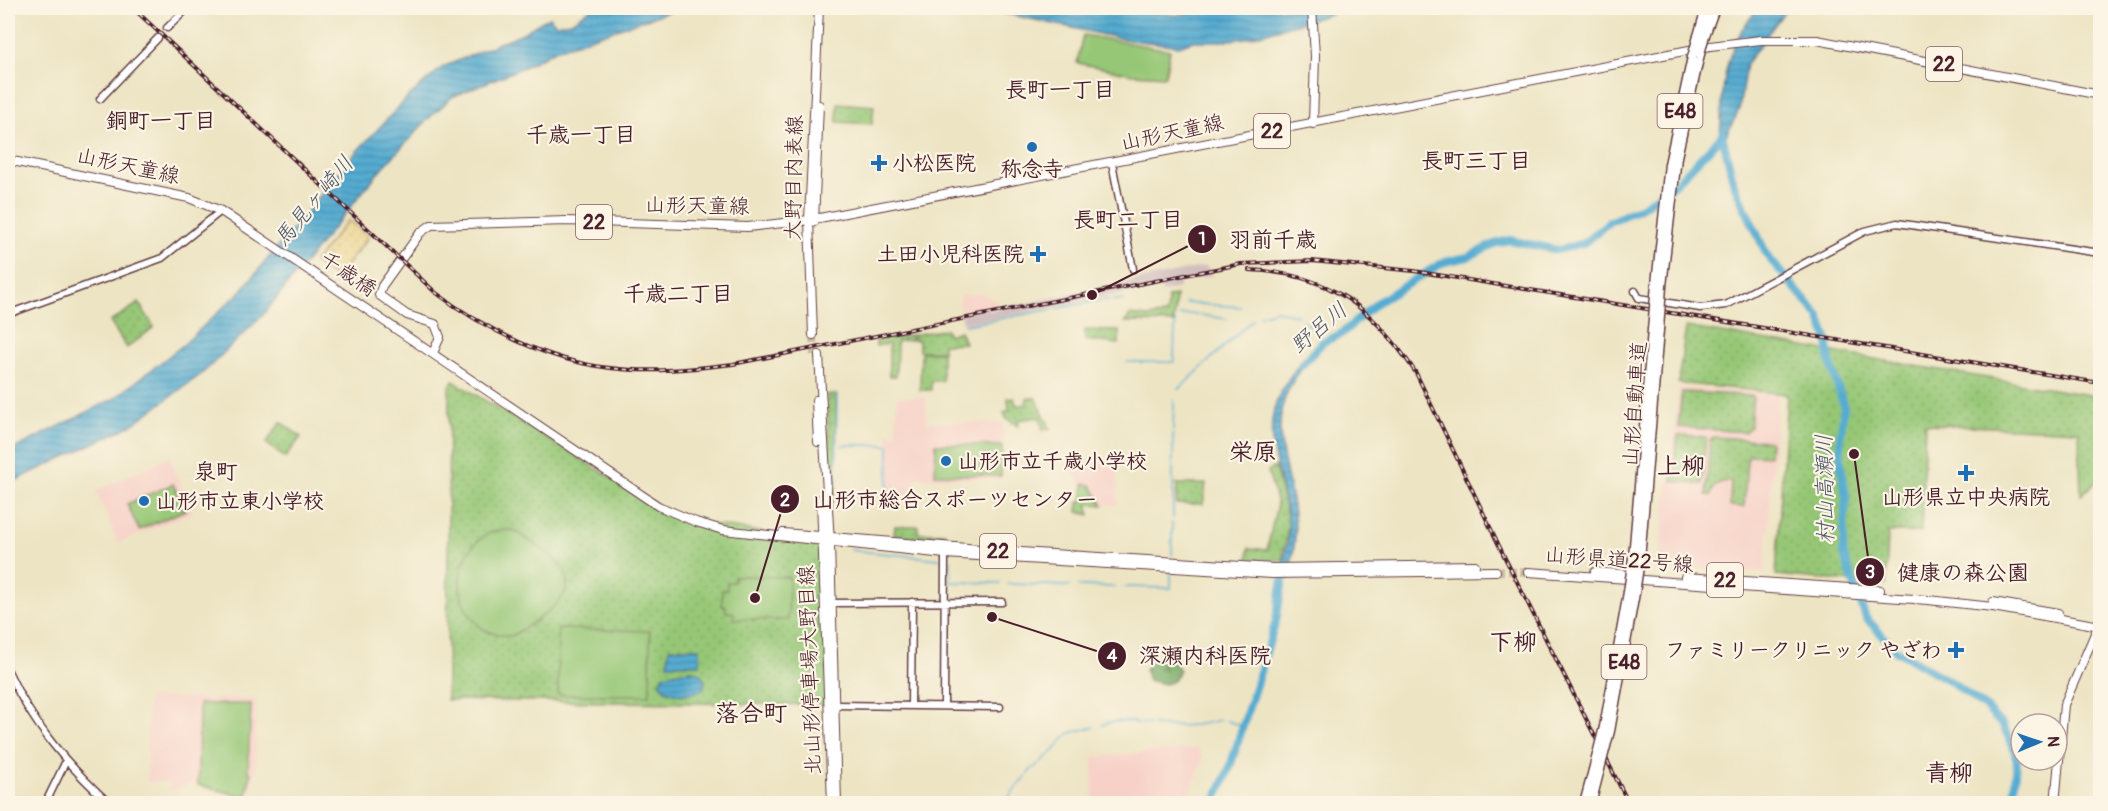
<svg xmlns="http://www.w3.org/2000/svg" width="2108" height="811" viewBox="0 0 2108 811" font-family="Pangolin,'Klee One',sans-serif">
<defs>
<pattern id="grass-dots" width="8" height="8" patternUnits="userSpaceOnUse" patternTransform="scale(1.5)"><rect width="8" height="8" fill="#96c776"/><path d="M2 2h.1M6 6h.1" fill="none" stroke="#83aa66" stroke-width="1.8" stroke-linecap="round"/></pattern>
<pattern id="forest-firs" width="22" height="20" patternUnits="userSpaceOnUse" patternTransform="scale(1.5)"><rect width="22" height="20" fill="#78ac67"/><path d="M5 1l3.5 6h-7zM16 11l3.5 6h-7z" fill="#648b55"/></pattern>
<pattern id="sand-dots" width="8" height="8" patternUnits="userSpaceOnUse" patternTransform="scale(1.5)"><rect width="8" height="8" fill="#eeda9e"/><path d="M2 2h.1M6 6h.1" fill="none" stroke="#cebb88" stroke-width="1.8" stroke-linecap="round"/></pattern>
<pattern id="water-rules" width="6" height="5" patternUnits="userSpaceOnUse" patternTransform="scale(1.5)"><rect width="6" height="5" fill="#54acd1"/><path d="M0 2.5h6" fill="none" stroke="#488baa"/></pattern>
</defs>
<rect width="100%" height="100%" fill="#fcf5e5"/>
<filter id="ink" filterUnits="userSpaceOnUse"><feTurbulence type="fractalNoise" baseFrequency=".0167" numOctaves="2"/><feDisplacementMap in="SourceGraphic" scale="12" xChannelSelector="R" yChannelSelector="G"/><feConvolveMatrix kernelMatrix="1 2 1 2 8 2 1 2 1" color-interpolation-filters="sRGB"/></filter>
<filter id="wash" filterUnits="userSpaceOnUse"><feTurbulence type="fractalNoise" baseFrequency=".008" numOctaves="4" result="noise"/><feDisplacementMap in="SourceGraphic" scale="24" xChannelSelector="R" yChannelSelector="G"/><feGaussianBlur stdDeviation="1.35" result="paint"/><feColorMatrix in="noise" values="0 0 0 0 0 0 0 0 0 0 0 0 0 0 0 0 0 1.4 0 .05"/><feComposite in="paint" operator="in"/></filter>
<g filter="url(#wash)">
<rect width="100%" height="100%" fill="#ede4c3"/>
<path fill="#f7d1c8" d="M983,294L996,301V307L960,309V295Z
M1679,388L1778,394L1765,572L1663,565L1659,560Z
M897,397H926V422L1003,423L1002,479L916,478L915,496L890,495L888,433H896Z
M169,457L192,512L118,543L96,491Z
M1073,459H1110V467H1117L1118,505H1103L1091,485L1080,484L1072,468Z
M148,697L256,699V767L249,798L190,783L171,791L170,782H147Z
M1198,748L1203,757L1187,803H1093V757Z"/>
<path fill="#d2bfc0" d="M1206,266L1213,275L1179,283V288L1162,292L1159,286L1156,287L963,324L961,314L988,308L989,311Z"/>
<path fill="url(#grass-dots)" stroke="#707350" stroke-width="1.5" d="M838,103L874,106L872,124L837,122Z
M1176,296L1174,323L1125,322L1130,315L1148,317L1167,314L1168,297Z
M139,303L154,327L127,348L110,322Z
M1686,327L2100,397V478L2081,495L2079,431L1925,424L1921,532H1888L1886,585L1776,575L1787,394L1678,383Z
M946,329L948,335L960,331L965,343L943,344V351H919V340H913V335Z
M1085,330L1119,331V344L1085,340Z
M911,335V340L897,341L896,376H889V344L876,346V341Z
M921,352H942V381H931V390H920Z
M453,381L658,506L696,522L824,542L829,705L447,700L449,388Z
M1682,392L1753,396L1750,427L1745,432L1678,427Z
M827,395H836V494H831Z
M1008,398H1014L1016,405H1026L1027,398H1036L1050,428L1043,430L1040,417L1018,420V426L1006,418L1004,412L1009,411Z
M281,422L301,437L285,458L266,443Z
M1678,435L1706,437L1702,484L1672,481Z
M1715,437L1770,441L1769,456L1750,455L1747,459L1744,507L1730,506L1731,481C1720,481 1714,484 1711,495H1706L1710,440Z
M1275,467L1289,524L1282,560L1248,559L1249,548L1267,550L1277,504L1268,471Z
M1177,484H1206L1203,504H1176Z
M895,526H918V533H944V540L894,535Z"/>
<path fill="url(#forest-firs)" stroke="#616649" stroke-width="1.5" d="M1170,659L1174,661L1179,670L1174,681L1165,684L1148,680L1145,670C1150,659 1159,659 1170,659Z"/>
<path fill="url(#sand-dots)" stroke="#9c7c64" stroke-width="1.5" d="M348,220L368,237L337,278L314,262Z"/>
<path fill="#96c776" stroke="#707350" stroke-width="1.5" d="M1083,35L1170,50L1165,76L1132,74L1077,63Z
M936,444L1002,446L1001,476L935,474Z
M173,484L185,510L139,530L127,504Z
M1084,484L1091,485L1103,505L1087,504L1090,515L1078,512L1079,502H1082Z
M513,530C528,540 545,550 558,563C590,593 533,622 512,636C503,635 493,635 485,630C450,608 452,551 490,533C497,530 506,530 513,530Z
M734,576L789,577L788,620L734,619V613L726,612V606H722V590H727V582H734Z
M558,629L650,631V695H558Z
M199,704H251L248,771L251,773L246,797L198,785Z"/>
<path fill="url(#water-rules)" stroke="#4f667e" stroke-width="1.5" d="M592,8H679L555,50L526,66L452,97L427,120L378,173L262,316L203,373L130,426L8,484V452L115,398L183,345L241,291L357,151L410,95L443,67L523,33L549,17L556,24L571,22Z
M980,8H1087L1124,13L1142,11L1176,15L1202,10L1239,8H1351L1246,38L1221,41H1193L1179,46L1123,39Z
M1759,8H1787L1746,64L1739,110L1723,142L1720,139C1723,87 1721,49 1759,8Z
M1305,358L1308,362C1260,414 1287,454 1294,514C1297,535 1293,557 1289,578L1280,576C1283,560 1291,539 1288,522C1278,452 1249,419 1305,358Z
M669,648H700V664H668Z
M690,670L701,673L705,682L703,690L681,695L665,690L660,682L664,675Z"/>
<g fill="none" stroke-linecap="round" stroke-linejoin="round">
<path stroke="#54acd1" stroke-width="1.5" d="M1185,303L1241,307
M1179,315L1197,314
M1200,315L1227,319
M1260,315L1276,310L1298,316
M1303,320L1316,331
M965,325L1103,300H1123
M1320,338L1323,342
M1174,360L1175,321
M1127,362H1174
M1179,389L1253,319
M1173,430L1174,400
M842,445H889L888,494
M836,485L837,395
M1173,518V434
M850,550L940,559
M1172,555V523
M951,560L950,582L1000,583
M1008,584L1070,586
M1078,586L1115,587
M1124,587L1171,588V572
M1227,721L1243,726
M1102,725C1119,717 1146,725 1164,726C1185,727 1201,725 1220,720
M1003,804L1031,770L1054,751L1063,739L1070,733L1094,727"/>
<path stroke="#54acd1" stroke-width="8" d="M1722,134L1734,185L1768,257L1819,316L1828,341L1829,358L1844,407L1840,440L1841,466L1846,495L1843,553L1866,618L1897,651L1953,683L1985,707L2003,726L2013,746L2017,761L2014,793L2010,804
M1301,366L1323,342L1341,334L1378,302L1444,262L1468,257L1494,244L1509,240L1558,250L1584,243L1609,222L1642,207L1676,183L1722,136
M1214,804L1230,767L1276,621L1285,567"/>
</g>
</g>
<g filter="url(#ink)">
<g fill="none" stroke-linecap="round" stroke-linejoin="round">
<path stroke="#ccbda5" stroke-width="8" stroke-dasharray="8 4" stroke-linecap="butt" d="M813,335L814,357
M1496,571L1528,572"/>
<g stroke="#623d42" stroke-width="9">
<path id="minor" d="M167,28L188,8
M100,99L158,38
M1112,163L1133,269
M1635,291L1639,298L1700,308L1726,305L1865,231L1897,223L2100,253
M8,314L162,258L221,211
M832,603L1002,602
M8,671C32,724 67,765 110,804
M834,705L1000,707
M911,706L912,602
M944,706L945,554
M45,804L66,761"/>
</g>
<g stroke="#623d42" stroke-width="10">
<path id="major" d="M1312,8L1315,56L1313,124
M8,160L189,198L221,211L658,506L696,522L723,530L945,554L1272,574L1496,571
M814,222L819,105
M813,335L809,220L819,8
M433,353L440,337L435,324L407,315L379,295L382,286L420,233L431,225L566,221L748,227L809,220L1710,46L1761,40H1817L2100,95
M819,355L830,543L837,804
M816,400L818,442
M821,499L832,804
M783,533L1004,551L1273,568L1475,565
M1528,572L1928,600L1993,607L2100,626
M1595,572L1634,575
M1685,577L1880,590
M1993,602L2058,613
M2055,804L2064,705L2100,622"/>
</g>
<g stroke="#623d42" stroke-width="11">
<path id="highway" d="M1705,35L1715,8
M1698,36L1706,8
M1656,284L1669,164L1692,57
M1662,286L1677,157L1700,54
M1633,558L1652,330
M1640,560L1659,330
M1604,727L1628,592
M1610,731L1635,593
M1584,804L1593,770
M1591,804L1599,773"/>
</g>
<use href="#minor" stroke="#fff" stroke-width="6"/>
<use href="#major" stroke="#fff" stroke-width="8"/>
<use href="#highway" stroke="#fff" stroke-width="8"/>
<g stroke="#4a1f2b" stroke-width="4">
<path id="rail" d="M133,8L435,292C484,329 548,361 610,368C651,373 692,369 733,364L1241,264L1312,261L1414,271L2100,383
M1249,270C1330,273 1373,308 1416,373L1505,558L1629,804"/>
</g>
<use href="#rail" stroke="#fcf5e5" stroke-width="1.5" stroke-dasharray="4.5" stroke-linecap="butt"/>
<g stroke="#623d42" stroke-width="11" stroke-linecap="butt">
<path id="highway-bridge" d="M1700,54L1705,35
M1692,57L1698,36
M1652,330L1656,284
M1659,330L1662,286
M1628,592L1633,558
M1635,593L1640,560
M1593,770L1604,727
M1599,773L1610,731"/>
</g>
<use href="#highway-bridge" stroke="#fff" stroke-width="8"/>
</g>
</g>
<g fill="#1f6fb2" stroke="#fcf5e5" stroke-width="2">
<circle cx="1032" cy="147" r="6"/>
<path d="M876 154h6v6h6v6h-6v6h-6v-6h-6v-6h6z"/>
<path d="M1035 245h6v6h6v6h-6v6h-6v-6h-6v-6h6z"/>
<circle cx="946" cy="461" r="6"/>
<path d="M1963 464h6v6h6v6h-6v6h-6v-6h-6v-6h6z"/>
<circle cx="144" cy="501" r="6"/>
<path d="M1953 641h6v6h6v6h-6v6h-6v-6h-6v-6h6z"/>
</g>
<g text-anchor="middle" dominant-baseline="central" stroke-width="4.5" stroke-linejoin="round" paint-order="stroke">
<g fill="#fcf5e5" stroke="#7f5f63" stroke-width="1.5">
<rect x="1926" y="47" width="36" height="34" rx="4.5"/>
<rect x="1657.5" y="94" width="45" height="34" rx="4.5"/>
<rect x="1254" y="114" width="36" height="34" rx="4.5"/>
<rect x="576" y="205" width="36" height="34" rx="4.5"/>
<rect x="980" y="534" width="36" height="34" rx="4.5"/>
<rect x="1707" y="563" width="36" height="34" rx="4.5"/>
<rect x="1601.5" y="645" width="45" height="34" rx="4.5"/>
</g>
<g font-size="20" font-weight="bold" fill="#4a1f2b">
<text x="1944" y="64">22</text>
<text x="1680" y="111">E48</text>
<text x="1272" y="131">22</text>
<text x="594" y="222">22</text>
<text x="998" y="551">22</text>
<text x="1725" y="580">22</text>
<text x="1624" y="662">E48</text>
</g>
<g font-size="21" fill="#4a1f2b" stroke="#fcf5e5">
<text transform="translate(1172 133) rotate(-12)">山形天童線</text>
<text transform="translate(128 166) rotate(12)">山形天童線</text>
<text transform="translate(794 178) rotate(-89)">大野目内表線</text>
<text transform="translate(697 206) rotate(1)">山形天童線</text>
<text transform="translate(348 274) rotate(34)">千歳橋</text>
<text transform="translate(1635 404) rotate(-86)">山形自動車道</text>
<text transform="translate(1619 560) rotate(4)">山形県道22号線</text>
<text transform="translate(810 670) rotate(-92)">北山形停車場大野目線</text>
</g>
<g font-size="21" font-weight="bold" fill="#4a1f2b" stroke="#fcf5e5" text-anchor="start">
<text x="892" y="163">小松医院</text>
<text x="1032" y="169" text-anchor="middle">称念寺</text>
<text x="1024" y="254" text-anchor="end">土田小児科医院</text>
<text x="958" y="461">山形市立千歳小学校</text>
<text x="1966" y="497" text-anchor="middle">山形県立中央病院</text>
<text x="156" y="501">山形市立東小学校</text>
<text x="1942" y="650" text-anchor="end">ファミリークリニック やざわ</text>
</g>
<g font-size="22" font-weight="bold" fill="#4a1f2b" stroke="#fcf5e5">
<text x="1060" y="90">長町一丁目</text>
<text x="161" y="121">銅町一丁目</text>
<text x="581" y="135">千歳一丁目</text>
<text x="1476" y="161">長町三丁目</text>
<text x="1128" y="220">長町二丁目</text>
<text x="678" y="294">千歳二丁目</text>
<text x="216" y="472">泉町</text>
</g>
<g font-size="22" font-style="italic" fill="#4e576d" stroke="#fcf5e5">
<text transform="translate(314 201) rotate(-50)">馬見ヶ崎川</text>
<text transform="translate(1319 328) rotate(-40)">野呂川</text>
<text transform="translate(1825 489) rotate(-91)">村山高瀬川</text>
</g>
<g font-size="24" font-weight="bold" fill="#4a1f2b" stroke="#fcf5e5">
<text x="1253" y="452">栄原</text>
<text x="1681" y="466">上柳</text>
<text x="1513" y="642">下柳</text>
<text x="751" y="713">落合町</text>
<text x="1949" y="773">青柳</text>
</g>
</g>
<path fill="none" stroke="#4a1f2b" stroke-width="2" d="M1092 295L1202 239M755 598L785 499M1854 454L1870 572M992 617L1112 656"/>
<g fill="#4a1f2b" stroke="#fcf5e5" stroke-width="2">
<circle cx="1092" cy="295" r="6"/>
<circle cx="755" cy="598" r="6"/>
<circle cx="1854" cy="454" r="6"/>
<circle cx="992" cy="617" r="6"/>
<circle cx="1202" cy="239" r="15"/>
<circle cx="785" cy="499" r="15"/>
<circle cx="1870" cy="572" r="15"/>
<circle cx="1112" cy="656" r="15"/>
</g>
<g font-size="18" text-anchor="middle" font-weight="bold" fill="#fff">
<text x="1202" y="245">1</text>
<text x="785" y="506">2</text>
<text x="1870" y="578">3</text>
<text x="1112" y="662">4</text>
</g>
<g font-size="22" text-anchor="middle" font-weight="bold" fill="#4a1f2b" stroke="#fcf5e5" stroke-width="4.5" stroke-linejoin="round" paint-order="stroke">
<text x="1273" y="247">羽前千歳</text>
<text x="955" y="507">山形市総合スポーツセンター</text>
<text x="1963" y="580">健康の森公園</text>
<text x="1205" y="663">深瀬内科医院</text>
</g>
<rect width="2108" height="811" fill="none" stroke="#fcf5e5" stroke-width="30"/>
<g transform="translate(2039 742) rotate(88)"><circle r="28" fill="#fcf5e5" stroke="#b59f9b" stroke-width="1.5"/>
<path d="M0-4.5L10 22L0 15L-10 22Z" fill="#1f6fb2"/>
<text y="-9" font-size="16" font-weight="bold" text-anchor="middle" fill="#4a1f2b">N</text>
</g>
</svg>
